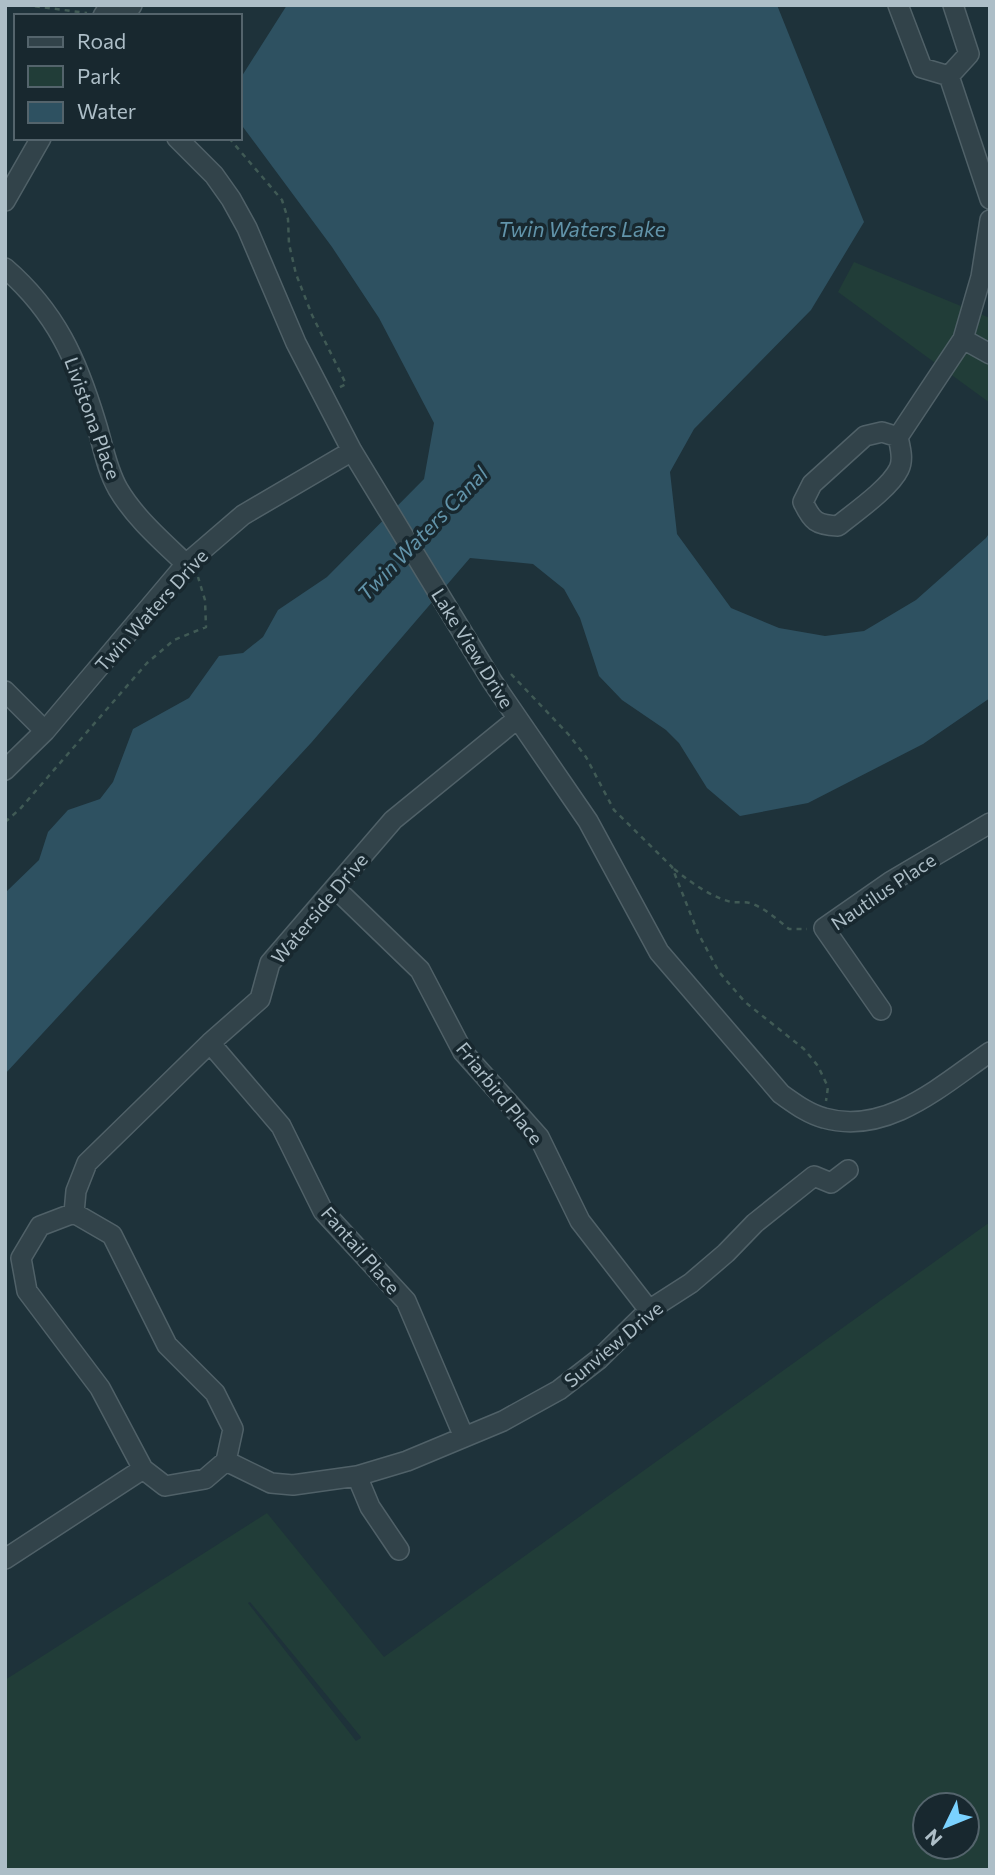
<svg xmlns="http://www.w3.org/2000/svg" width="995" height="1875" viewBox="0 0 995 1875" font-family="Commissioner,sans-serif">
<rect width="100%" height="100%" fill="#1e323a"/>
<path fill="#213d38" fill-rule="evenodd" d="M854,262L990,318V403L838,292Z
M990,1222V1870H5V1680L267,1513L384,1657ZM250,1602L361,1737V1738L356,1741L248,1603ZM925,1805H967V1847H925Z"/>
<path fill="#2e5161" d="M287,5H777L864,222L811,310L694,429L670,472L677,534L731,608L779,628L825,636L864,631L916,600L986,538L990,532V698L923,744L808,803L740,816L707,788L679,743L666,730L622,700L599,676L580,618L564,589L533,564L470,558L311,743L5,1074V893L39,860L48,832L68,810L100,799L113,782L133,729L189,698L219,656L243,653L263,637L278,610L327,577L424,479L434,423L379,318L332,247L240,123V79Z"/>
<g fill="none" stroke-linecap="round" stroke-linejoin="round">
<g stroke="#506168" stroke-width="22">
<path id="minor" d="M898,5L922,68L949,76L969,54L953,5
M103,16L110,5
M125,16L132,5
M949,76L990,199
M177,138L214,175L231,199L247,228L296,343L352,451L492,681L588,821L659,952L781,1094C794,1103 808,1114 824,1118C887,1136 942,1085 990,1052
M5,201L41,138
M5,268C56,312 77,360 96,423C103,445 106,468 118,489C135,518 162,541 186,564
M963,339L990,354
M882,432L898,437C900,447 904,459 899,469C890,488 854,513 838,526C816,525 812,521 803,502L812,484L865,436Z
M898,437L963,339L981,277L990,220
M5,691L45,731
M5,770L45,731L186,564L243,515L352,451
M335,888L420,970L463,1052L539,1137L580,1221L649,1310
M881,1010L824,928L890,882L990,823
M210,1043L281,1126L323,1211L406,1301L464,1437
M74,1213L112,1235L167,1345L215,1393L233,1429L226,1461L205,1479L165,1486L143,1469L100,1388L27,1291L21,1258L40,1226Z
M74,1213L76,1191L87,1163L210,1043L260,999L270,963L393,820L517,719
M226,1461L271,1483L293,1485L357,1476L407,1461L503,1421L559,1390L599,1359L649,1310L691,1283L726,1253L755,1223L814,1176L831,1183L848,1170
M357,1476L370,1507L399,1550
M5,1559L143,1469"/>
</g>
<path stroke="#405a55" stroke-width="2.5" stroke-dasharray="5 5" stroke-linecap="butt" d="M25,5L87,13
M229,138L282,200L288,219L289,244L296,274L312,315L346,384L338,388
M511,674L569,735L586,757L614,810L672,867L698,933L719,972L745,1002L804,1049L818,1066L828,1087L826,1101
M5,822L20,809L147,663L174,640L206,627L205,600L198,577
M674,869C692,883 709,896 731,902C738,903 746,901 753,904C767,910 778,920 789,929H807"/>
<use href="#minor" stroke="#32434a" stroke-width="19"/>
</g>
<g text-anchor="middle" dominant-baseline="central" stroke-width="7" stroke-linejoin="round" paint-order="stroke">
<g font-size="19" fill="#adbec7" stroke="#18282f">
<text transform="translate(93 418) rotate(70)">Livistona Place</text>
<text transform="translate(151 610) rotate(-48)">Twin Waters Drive</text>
<text transform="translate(473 648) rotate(58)">Lake View Drive</text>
<text transform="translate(883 891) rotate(-34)">Nautilus Place</text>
<text transform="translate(319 908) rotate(-50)">Waterside Drive</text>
<text transform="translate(500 1093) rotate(51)">Friarbird Place</text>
<text transform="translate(361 1250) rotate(49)">Fantail Place</text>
<text transform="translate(613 1344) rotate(-40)">Sunview Drive</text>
</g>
<g font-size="21" font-style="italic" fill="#6294aa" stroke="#18282f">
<text x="582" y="228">Twin Waters Lake</text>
<text transform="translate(422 533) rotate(-46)">Twin Waters Canal</text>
</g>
</g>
<rect width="995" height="1875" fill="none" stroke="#adbec7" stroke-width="14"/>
<rect x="14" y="14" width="228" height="126" fill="#18282f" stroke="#54646c" stroke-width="2"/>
<rect x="28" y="37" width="35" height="10" fill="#32434a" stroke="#54646c" stroke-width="2"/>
<text x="77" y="49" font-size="21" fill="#adbec7">Road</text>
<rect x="28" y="66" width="35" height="21" fill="#213d38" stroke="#54646c" stroke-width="2"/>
<text x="77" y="84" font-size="21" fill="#adbec7">Park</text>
<rect x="28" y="102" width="35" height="21" fill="#2e5161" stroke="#54646c" stroke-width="2"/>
<text x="77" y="119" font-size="21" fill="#adbec7">Water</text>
<g transform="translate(946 1826) rotate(227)"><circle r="33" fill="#18282f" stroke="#54646c" stroke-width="2"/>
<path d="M0-5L12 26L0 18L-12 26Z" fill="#7ad2ff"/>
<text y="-10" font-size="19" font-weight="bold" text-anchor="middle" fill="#adbec7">N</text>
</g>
</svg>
